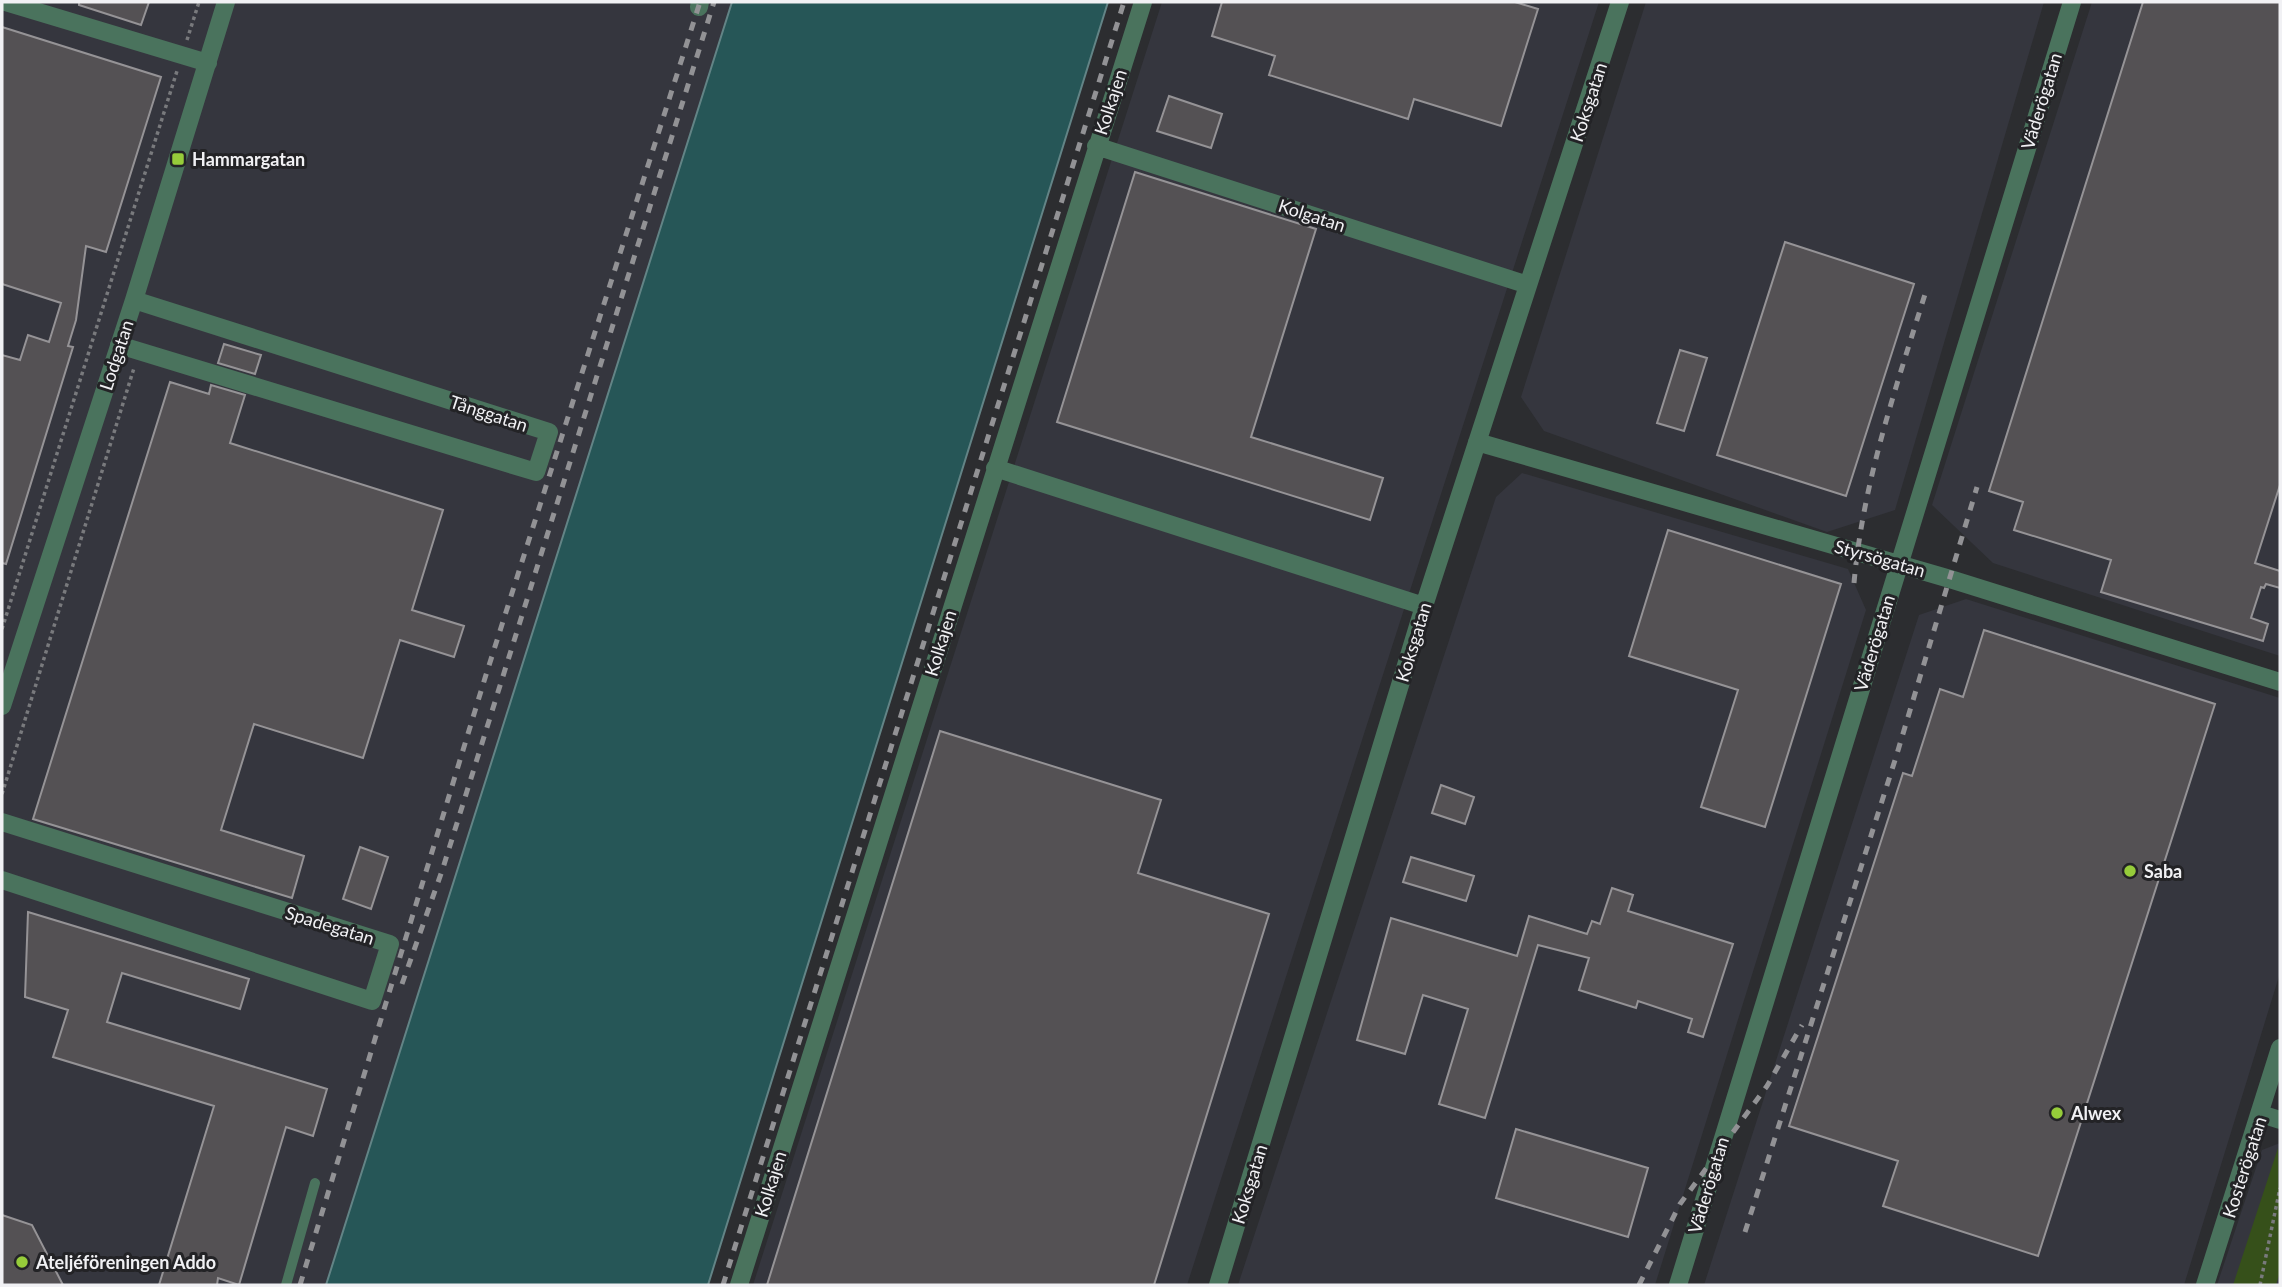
<svg xmlns="http://www.w3.org/2000/svg" width="2282" height="1287" viewBox="0 0 2282 1287" font-family="Lato,sans-serif">
<rect width="100%" height="100%" fill="#2c2d30"/>
<path fill="#35363e" d="M2,2H732L326,1285H2Z
M1162,2H1599L1187,1285H753Z
M1646,2H2044L1895,510L1827,532L1544,431L1521,397Z
M2092,2H2280V656L1993,563L1932,505Z
M1522,473L1848,569L1866,610L1655,1285H1238L1496,497Z
M1966,599L2280,698V973L2184,1285H1704L1919,615Z
M2280,1143V1285H2217L2262,1150Z"/>
<path fill="#36501a" d="M2278,1148L2280,1272L2276,1285H2233Z"/>
<path fill="#265657" stroke="#638486" stroke-width="2" d="M732,2H1108L708,1285H326Z"/>
<path fill="#545154" stroke="#959396" stroke-width="2" d="M79,2H149L141,25L79,5Z
M1222,2H1515L1538,9L1501,126L1414,99L1408,119L1269,75L1275,56L1212,36Z
M2143,2H2280V485L2255,563L2280,571V588L2266,584L2264,588L2261,587L2251,618L2268,624L2263,641L2101,592L2111,560L2014,530L2023,502L1989,491Z
M2,27L161,77L106,252L86,246L76,320L68,346L73,347L6,564L2,563V355L20,360L28,335L49,342L61,303L2,284Z
M1169,96L1222,114L1211,148L1157,131Z
M1135,172L1316,229L1251,437L1383,478L1370,520L1057,422Z
M1785,242L1914,284L1846,496L1717,455Z
M224,344L261,355L255,374L218,363Z
M1680,350L1707,358L1684,431L1657,423Z
M170,382L209,394L211,385L245,395L230,443L443,510L412,610L464,626L454,657L400,640L363,758L254,724L221,830L304,856L292,898L33,819Z
M1668,530L1841,584L1765,827L1701,807L1738,690L1629,656Z
M1984,630L2215,704L2038,1256L1883,1206L1898,1161L1789,1126L1903,773L1912,776L1940,689L1963,697Z
M940,731L1161,800L1138,873L1269,914L1154,1285H767Z
M1441,785L1474,797L1465,824L1432,813Z
M360,847L388,857L371,909L343,899Z
M1411,857L1474,876L1466,901L1403,882Z
M1612,888L1633,895L1628,911L1733,944L1703,1037L1688,1032L1692,1019L1638,1001L1636,1008L1579,990L1589,958L1538,945L1485,1118L1439,1104L1468,1009L1423,995L1405,1054L1357,1040L1391,918L1517,956L1529,916L1587,934L1592,921L1600,924Z
M28,912L249,979L240,1009L122,973L107,1022L327,1089L313,1136L286,1127L239,1285L218,1278L217,1285H159L214,1106L53,1057L68,1010L25,997Z
M1516,1129L1648,1168L1628,1237L1496,1198Z
M2,1215L32,1225L63,1285H2Z"/>
<g fill="none" stroke-linecap="round" stroke-linejoin="round">
<path stroke="#797a7d" stroke-width="3.5" stroke-dasharray="3.5 3.5" stroke-linecap="butt" d="M187,40L199,2
M2,629L177,71
M2,794L134,368
M2260,1285L2280,1188"/>
<path stroke="#4a735d" stroke-width="10" d="M286,1285L315,1183"/>
<path stroke="#4a735d" stroke-width="18" d="M5,2L208,63
M699,7L700,2
M1096,146L1528,285
M119,345L536,472L549,432L134,300
M1477,442L1950,579L2280,682
M995,468L1424,606
M2,706L134,300L226,2
M2,822L390,944L372,1001L2,880
M2261,1114L2280,1120
M739,1285L1143,2
M1218,1285L1424,606L1620,2
M1678,1285L2072,2
M2205,1285L2280,1048"/>
<path stroke="#929295" stroke-width="5" stroke-dasharray="9 9" stroke-linecap="butt" d="M1854,583C1863,481 1896,388 1926,291
M402,984L442,871L714,2
M1745,1232L1896,757L1977,487
M300,1285L485,678L700,2
M723,1285L1124,2
M1639,1285L1680,1204L1767,1086L1802,1025"/>
</g>
<g fill="#96cc3a" stroke="#232326" stroke-width="2.5">
<rect x="171" y="152" width="14" height="14" rx="3.5"/>
<circle cx="2130" cy="871" r="7"/>
<circle cx="2057" cy="1113" r="7"/>
<circle cx="22" cy="1262" r="7"/>
</g>
<g text-anchor="middle" dominant-baseline="central" stroke-width="6" stroke-linejoin="round" paint-order="stroke">
<g font-size="18" fill="#f1f1f4" stroke="#232326">
<text transform="translate(2041 101) rotate(-73)">Väderögatan</text>
<text transform="translate(1110 102) rotate(-72)">Kolkajen</text>
<text transform="translate(1588 102) rotate(-72)">Koksgatan</text>
<text transform="translate(1312 215) rotate(18)">Kolgatan</text>
<text transform="translate(116 355) rotate(-72)">Lodgatan</text>
<text transform="translate(489 413) rotate(18)">Tånggatan</text>
<text transform="translate(1880 558) rotate(16)">Styrsögatan</text>
<text transform="translate(1413 642) rotate(-73)">Koksgatan</text>
<text transform="translate(940 643) rotate(-73)">Kolkajen</text>
<text transform="translate(1874 643) rotate(-73)">Väderögatan</text>
<text transform="translate(330 925) rotate(17)">Spadegatan</text>
<text transform="translate(2244 1167) rotate(-72)">Kosterögatan</text>
<text transform="translate(770 1184) rotate(-73)">Kolkajen</text>
<text transform="translate(1249 1184) rotate(-73)">Koksgatan</text>
<text transform="translate(1708 1185) rotate(-73)">Väderögatan</text>
</g>
<g font-size="18" font-weight="bold" fill="#f1f1f4" stroke="#232326" text-anchor="start">
<text x="192" y="159">Hammargatan</text>
<text x="2144" y="871">Saba</text>
<text x="2071" y="1113">Alwex</text>
<text x="36" y="1262">Ateljéföreningen Addo</text>
</g>
</g>
<rect width="2282" height="1287" fill="none" stroke="#f1f1f4" stroke-width="7"/>
</svg>
